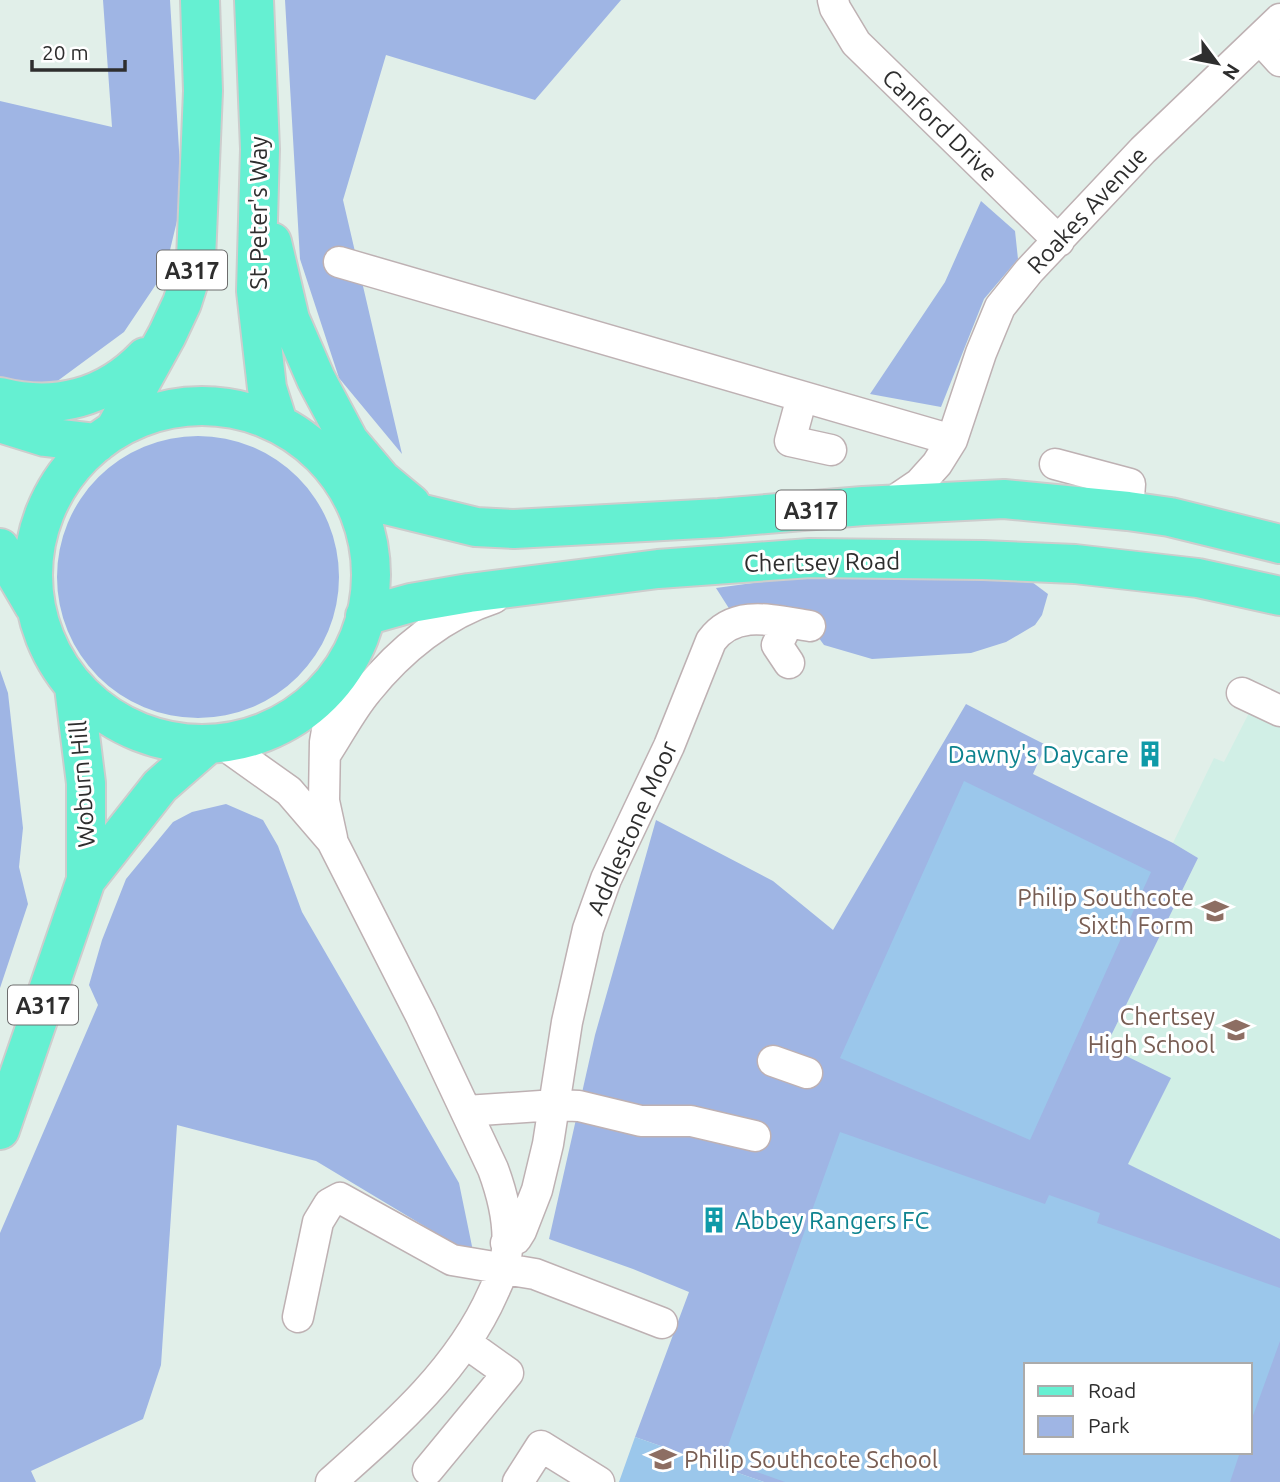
<svg xmlns="http://www.w3.org/2000/svg" width="1280" height="1482" viewBox="0 0 1280 1482" font-family="Ubuntu,sans-serif">
<rect width="100%" height="100%" fill="#e1efe9"/>
<path fill="#d1efe6" d="M1251,709L1280,726V1239L1127,1164L1106,1046L1198,858L1173,843L1214,758L1224,762Z"/>
<path fill="#9fb5e4" fill-rule="evenodd" d="M103,0H170L182,200L165,271L124,332L52,385L0,379V101L112,127Z
M285,0H621L535,100L386,55L343,200L402,454L339,378L300,259Z
M981,201L1015,231L1018,259L984,299L941,407L870,394L945,282Z
M57 577a141 141 0 1 1 282 0a141 141 0 1 1-282 0Z
M806,576L939,577L1032,582L1048,594L1042,615L1035,625L1006,642L971,653L872,659L824,645L810,626L737,621L716,588Z
M0,670L8,693L23,828L19,867L28,904L0,988Z
M966,704L1046,745L1033,774L1173,843L1198,858L1106,1046L1171,1078L1128,1164L1280,1239V1482H764L635,1437L689,1292L633,1269L549,1239L595,1035L656,820L773,881L833,930ZM1026,1365H1250V1452H1026Z
M226,804L263,820L278,846L302,912L459,1183L474,1256L316,1161L177,1125L161,1365L143,1419L31,1471L36,1482H0V1233L98,1005L89,985L102,940L126,879L173,822L192,812Z"/>
<path fill="#9bc7eb" d="M964,781L1151,872L1030,1140L840,1058Z
M840,1132L1045,1204L1049,1195L1100,1213L1097,1223L1280,1288V1341L1250,1424V1365H1026V1452H1240L1230,1482H785L723,1460Z
M635,1437L764,1482H619Z"/>
<g fill="none" stroke-linecap="round" stroke-linejoin="round">
<g stroke="#beb1b3" stroke-width="33">
<path id="minor" d="M833,0L835,8L856,43L1059,241
M1260,39L1280,61
M339,262L952,440
M802,397L790,441L831,450
M1055,464L1130,484L1128,511
M888,505L919,484L937,464L952,440L981,353L1000,307L1029,271L1143,150L1280,19
M788,623L777,645L789,663
M1242,693L1280,711
M223,744L289,791L332,841L421,1016L493,1169C503,1196 511,1229 506,1258C504,1270 498,1282 493,1293C459,1370 393,1427 331,1482
M325,755C339,734 351,710 367,691C400,650 444,614 494,598
M332,838L324,801L325,742L336,678
M773,1061L807,1073
M466,1111L555,1105L579,1106L641,1121H691L755,1136
M506,1243L516,1239L521,1231L537,1190L548,1144L567,1022L588,929L606,879L669,746L711,641C735,608 775,621 810,626
M298,1317L318,1222L329,1204L340,1198L452,1260L535,1274L662,1323
M428,1470L508,1373L466,1343
M518,1482L541,1446L599,1482"/>
</g>
<g stroke="#cdcdcd" stroke-width="42">
<path id="major" d="M254,0L260,149L256,291L267,388L278,423
M272,242L290,319L316,379L349,441L382,480L411,504
M0,397C55,411 106,398 145,357
M33 575a169 169 0 1 1 338 0a169 169 0 1 1-338 0Z
M0,423L45,437L97,443
M114,431L167,335L182,303L196,259L203,91L200,0
M345,484L382,504L476,527L514,529L719,518L863,506L1004,499L1128,511L1170,517L1280,544
M0,548L34,606
M365,616L411,603L469,593L658,569L810,558L983,560L1075,564L1198,578L1280,596
M74,687L86,783V880
M0,1130L86,880L160,786L207,745"/>
</g>
<use href="#minor" stroke="#fff" stroke-width="30"/>
<use href="#major" stroke="#65f0d2" stroke-width="38"/>
</g>
<defs>
<g id="building-bare" transform="scale(2.1)"><path d="M-4-6H4V6H1V3H-1V6H-4ZM-2.5-4.3h1.7v1.8h-1.7ZM.8-4.3h1.7v1.8H.8ZM-2.5-1h1.7V.8h-1.7ZM.8-1h1.7V.8H.8Z" fill="#0f9aa8" stroke="#fff" stroke-width="2.5" paint-order="stroke"/></g>
<g id="school-bare" transform="scale(2.1)"><path d="M0-5L7-2L0 1L-7-2ZM-4 1L0 2.5L4 1V4Q0 6-4 4Z" fill="#8d6e63" stroke="#fff" stroke-width="2.5" paint-order="stroke"/></g>
</defs>
<g fill-rule="evenodd">
<use href="#building-bare" x="1150" y="754"/>
<use href="#school-bare" x="1215" y="911"/>
<use href="#school-bare" x="1236" y="1030"/>
<use href="#building-bare" x="714" y="1220"/>
<use href="#school-bare" x="663" y="1459"/>
</g>
<g text-anchor="middle" dominant-baseline="central" stroke-width="6" stroke-linejoin="round" paint-order="stroke">
<g fill="#fff" stroke="#6d6d6d" stroke-width="2">
<rect x="157" y="250.5" width="70" height="39" rx="5"/>
<rect x="776" y="490.5" width="70" height="39" rx="5"/>
<rect x="8" y="985.5" width="70" height="39" rx="5"/>
</g>
<g font-size="23" font-weight="bold" fill="#2e2e2e">
<text x="192" y="270">A317</text>
<text x="811" y="510">A317</text>
<text x="43" y="1005">A317</text>
</g>
<g font-size="24" fill="#2e2e2e" stroke="#fff">
<text transform="translate(940 125) rotate(44)">Canford Drive</text>
<text transform="translate(1087 210) rotate(-47)">Roakes Avenue</text>
<text transform="translate(258 213) rotate(-90)">St Peter's Way</text>
<text transform="translate(822 562) rotate(-1)">Chertsey Road</text>
<text transform="translate(82 784) rotate(-94)">Woburn Hill</text>
<text transform="translate(632 828) rotate(-66)">Addlestone Moor</text>
</g>
<g font-size="24" fill="#0d838f" stroke="#fff" text-anchor="end">
<text x="1129" y="754">Dawny's Daycare</text>
<text x="735" y="1220" text-anchor="start">Abbey Rangers FC</text>
</g>
<g font-size="24" fill="#785e54" stroke="#fff" text-anchor="end">
<text x="1194" y="897">Philip Southcote<tspan x="1194" dy="28">Sixth Form</tspan></text>
<text x="1215" y="1016">Chertsey<tspan x="1215" dy="28">High School</tspan></text>
<text x="684" y="1459" text-anchor="start">Philip Southcote School</text>
</g>
</g>
<rect x="1024" y="1363" width="228" height="91" fill="#ffffff" stroke="#ababab" stroke-width="2"/>
<rect x="1038" y="1386" width="35" height="10" fill="#65f0d2" stroke="#ababab" stroke-width="2"/>
<text x="1088" y="1398" font-size="21" fill="#2e2e2e">Road</text>
<rect x="1038" y="1416" width="35" height="21" fill="#9fb5e4" stroke="#ababab" stroke-width="2"/>
<text x="1088" y="1433" font-size="21" fill="#2e2e2e">Park</text>
<g transform="translate(1217 63) rotate(122)" stroke="#ffffff" stroke-width="5" paint-order="stroke">
<path d="M0-5L12 26L0 18L-12 26Z" fill="#2e2e2e"/>
<text y="-10" font-size="19" font-weight="bold" text-anchor="middle" fill="#2e2e2e">N</text>
</g>
<path d="M32 60v10h93v-10" fill="none" stroke="#2e2e2e" stroke-width="3.5"/>
<text x="42" y="60" font-size="21" fill="#2e2e2e" stroke="#ffffff" stroke-width="5" paint-order="stroke">20 m</text>
</svg>
